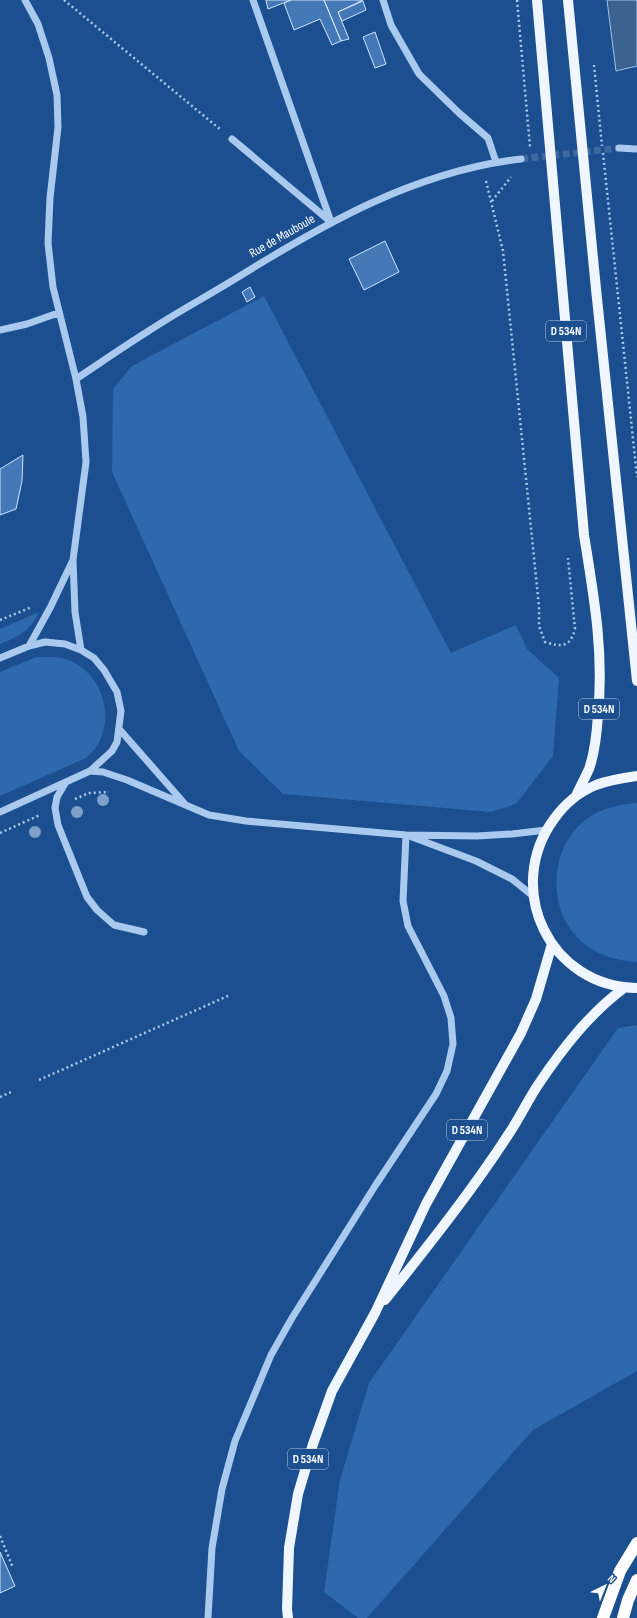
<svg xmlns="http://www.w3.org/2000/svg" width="637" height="1618" viewBox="0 0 637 1618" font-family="'Sofia Sans Condensed',sans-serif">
<rect width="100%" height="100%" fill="#1b4f8f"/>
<path fill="#2e69ad" d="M264,296L451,653L516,625L527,649L559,678L553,756L516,804L491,812L283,794L239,751L112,472L113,389L132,366Z
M39,612C31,631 17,637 0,644V629Z
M36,657C47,657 59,656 69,660C99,673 113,708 101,738C98,746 92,752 86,758L0,796V672Z
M633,803H637V962C618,961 601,956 586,945C542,912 548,836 598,812C609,807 620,805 633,803Z
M637,1025V1371L533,1430L367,1618H358L324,1592L340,1480L369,1383L618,1028Z"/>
<path fill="#3c6290" stroke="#9cc4f0" d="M607,0H637V66L616,71Z"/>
<path fill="#4478b7" stroke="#cfe3fa" d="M266,0H291L268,9Z
M291,0H324L341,41L332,45L320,19L294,30L284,3Z
M324,0H363L338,12L349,39L341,41Z
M363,1L366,10L342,21L338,12Z
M375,32L386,64L375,68L363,37Z
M385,241L399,272L364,290L349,259Z
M250,287L255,297L247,302L242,292Z
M23,455L22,481L16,509L0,515V469Z
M0,1552L15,1586L0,1593Z"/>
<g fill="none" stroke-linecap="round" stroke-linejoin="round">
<path stroke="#3d69a0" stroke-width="7" stroke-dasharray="7 3.5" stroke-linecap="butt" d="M521,159L619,148"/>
<path stroke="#a9c9ee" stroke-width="2.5" stroke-dasharray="2 3" stroke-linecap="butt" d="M64,0L221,130
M517,0L530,147
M594,65L602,146
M603,153L637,477
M486,181L503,251L539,607V626L545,642C561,647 570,648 575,629L568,558
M492,201L511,177
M0,620L32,607
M75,799L89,793L109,792
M0,833L40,815
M39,1080L230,995
M0,1097L11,1092
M0,1536L13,1568"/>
<path stroke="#a9c9ee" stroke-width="7" d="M25,0L38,24L49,58L57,95L58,127L50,198L48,243L53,287L76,379L83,417L86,462L73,560L75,612L81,650
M253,0L331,222
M383,0L391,25L419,74L459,113L488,138L496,162
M232,139L331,222
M619,148L637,149
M0,330L27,324L58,313
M76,379C100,363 123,347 147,332C174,314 202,299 230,282C320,226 414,171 521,159
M29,646L50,608L72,562
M0,658L29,646L45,642L65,644L81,650L94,658L104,670L117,692L121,711L117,742L112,751L90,771L0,812
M120,730L184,803
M90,771L103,772L127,780L209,815L246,821L406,835L477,836L512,834L546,830
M66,782L57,797L55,808L58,825L87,897L97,910L114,925L144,932
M412,837L476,861L512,879L533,896
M208,1618L212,1548L222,1489L235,1441L271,1355L292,1318L375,1186L436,1094L447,1071L453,1044L451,1018L444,996L408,926L403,901L406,835"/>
<path stroke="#f0f6ff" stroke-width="10" d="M537,0L584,535C594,597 604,652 598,714C597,732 595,752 589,769C585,778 580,787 576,796
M568,0L596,289L637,681
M637,776C623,778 609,780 596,785C579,792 564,805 554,819C503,889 550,987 637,988
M385,1300C428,1246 472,1191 510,1132C520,1117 528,1100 538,1085C562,1049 589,1014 624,988
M288,1618L287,1609L289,1548L298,1494L313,1444L332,1391L375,1313L426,1204L521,1033L536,999L552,944"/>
<path stroke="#fff" stroke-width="12" d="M603,1618L620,1571L637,1543
M623,1618L628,1600L637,1580"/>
</g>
<g fill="#7ea0ca">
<circle cx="103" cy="800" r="6"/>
<circle cx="77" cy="812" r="6"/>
<circle cx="35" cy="832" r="6"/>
</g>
<g text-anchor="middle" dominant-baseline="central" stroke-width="4" stroke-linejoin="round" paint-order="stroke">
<g fill="#1b4f8f" stroke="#bbcadd" stroke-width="1">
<rect x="546" y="321" width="40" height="20" rx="3"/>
<rect x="579" y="699" width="40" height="20" rx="3"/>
<rect x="447" y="1120" width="40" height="20" rx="3"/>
<rect x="288" y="1449" width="40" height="20" rx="3"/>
</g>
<g font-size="12" font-weight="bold" fill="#fff">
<text x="566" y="331">D 534N</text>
<text x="599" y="709">D 534N</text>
<text x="467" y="1130">D 534N</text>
<text x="308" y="1459">D 534N</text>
</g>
<g font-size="13" fill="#fff" stroke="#1b4f8f">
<text transform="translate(282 236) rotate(-30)">Rue de Mauboule</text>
</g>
</g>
<g transform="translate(605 1586) rotate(43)" stroke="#1b4f8f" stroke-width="3" paint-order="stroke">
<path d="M0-3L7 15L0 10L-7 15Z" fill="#ffffff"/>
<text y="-6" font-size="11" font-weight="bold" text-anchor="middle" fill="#ffffff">N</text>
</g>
</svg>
